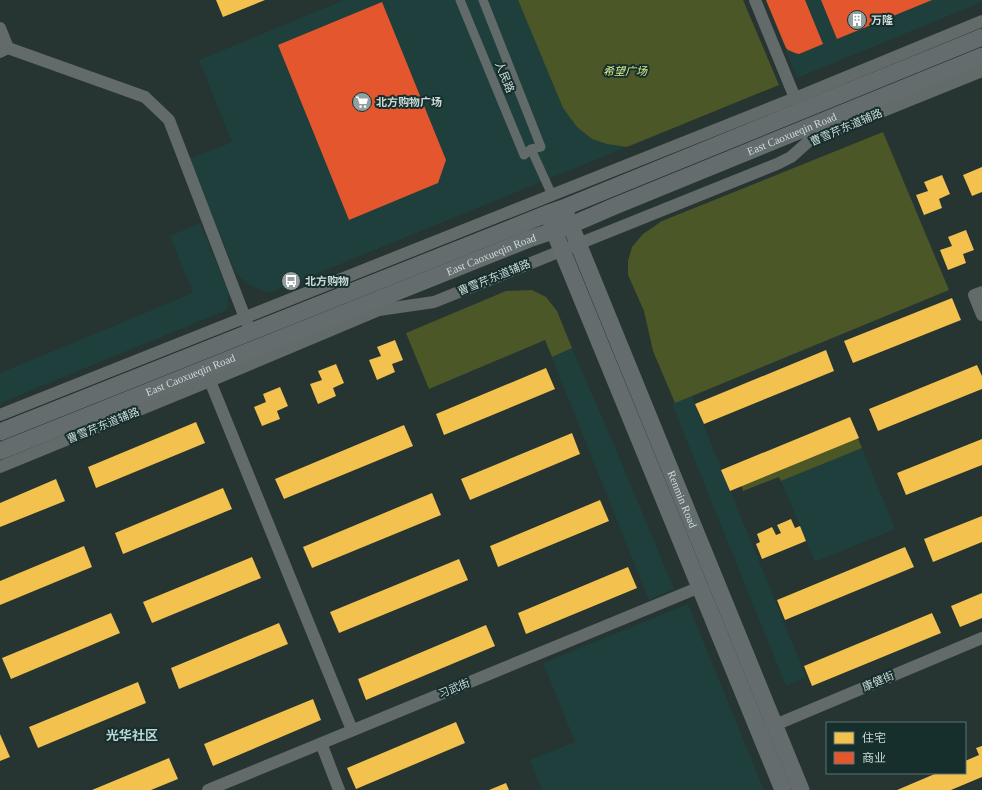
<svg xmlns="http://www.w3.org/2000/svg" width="982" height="790" viewBox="0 0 982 790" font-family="'Times New Roman','Noto Sans SC',serif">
<rect width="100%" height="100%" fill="#263432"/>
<path fill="#1e3f3c" d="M344,0H518L563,108L577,127L592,139L607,144L627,147L269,293L250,285L236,274L189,159L232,142L199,60Z
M765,0H982V2L797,78Z
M200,223L229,293L227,310L0,403V373L193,293L170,236Z
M545,340L552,357L572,348L612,440L674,589L649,600Z
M692,396L806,677L786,686L672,404Z
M862,448L895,529L815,562L781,481Z
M688,604L764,790H542L530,760L575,742L543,663Z"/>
<path fill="#4b5727" d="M518,0H743L779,85L627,147L607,144L592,139L577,127L563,108Z
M883,132L949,290L675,403L653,351L644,311L628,275V261L632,247L643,234L662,221Z
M532,290L546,297L557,311L572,348L552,357L545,340L429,389L406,333L506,291Z
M857,436L862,448L781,481L779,477L743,491L741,484Z"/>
<path fill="#f2c14e" d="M216,0H265L223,17Z
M982,167V192L972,196L963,175Z
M942,175L950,194L939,199L942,208L924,215L916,195L928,191L924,182Z
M966,230L974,250L963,254L966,263L948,270L940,250L952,246L948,237Z
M952,298L961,320L853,363L844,341Z
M395,340L403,360L392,364L395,372L377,380L369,360L381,356L377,347Z
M826,350L834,371L704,424L695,404Z
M336,364L344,383L333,388L336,396L318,404L310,384L322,380L318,371Z
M977,365L982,376V389L878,431L869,409Z
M546,368L555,389L444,435L436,414Z
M280,387L288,406L277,411L280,419L262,426L254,407L266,402L263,394Z
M850,417L859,438L730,491L721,470Z
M196,422L205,443L96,488L88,467Z
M404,425L413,446L284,499L275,479Z
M572,433L580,454L470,500L461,479Z
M982,439V465L906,495L897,473Z
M56,479L65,501L0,527V503Z
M223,488L232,509L123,554L115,533Z
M432,493L441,515L312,568L303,547Z
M600,500L609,521L498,567L490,546Z
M982,516V542L933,562L924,539Z
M791,519L795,528L800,526L806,541L762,559L756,544L760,542L757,534L772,527L776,535L781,533L777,525Z
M84,546L92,567L0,605V581Z
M905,547L914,567L785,620L777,600Z
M252,557L261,578L152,623L143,602Z
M459,559L468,580L339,633L330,612Z
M628,567L637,588L526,634L518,613Z
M982,593V618L960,627L951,606Z
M111,613L120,633L11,679L2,658Z
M932,613L941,633L812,686L804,666Z
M279,623L288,644L179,689L171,668Z
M486,625L495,646L366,700L358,679Z
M138,682L146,703L38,748L29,727Z
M313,699L321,720L213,766L204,744Z
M456,722L465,743L356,789L347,768Z
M0,734L10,757L0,761Z
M982,746V777L951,790H897L937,773H965V761L979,755L976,748Z
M169,758L178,779L151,790H92Z
M506,783L509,790H489Z"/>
<path fill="#e4572e" d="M766,0H805L823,44L799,54L795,53L788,50L786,48Z
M821,0H932L837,39Z
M382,2L446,160L438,183L349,220L278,45Z"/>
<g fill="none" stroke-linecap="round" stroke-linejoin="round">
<path stroke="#636a6a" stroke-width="9" d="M460,0L524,155L531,149L541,147L483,0
M531,149L552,195"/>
<path stroke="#636a6a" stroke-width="12" d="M755,0L795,98
M0,28L8,48
M0,52L8,48L145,97L169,120L247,323
M982,292L974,295L982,315
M210,381L352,730
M0,415L795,98L982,21
M0,467L210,381L379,310L434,302L777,164L791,157L809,141L982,71
M775,725L982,638
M321,743L339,790
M208,790L700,587"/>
<g stroke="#646c6d" stroke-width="17">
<path id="s1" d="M566,214L801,790"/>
<path d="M551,221L554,231L783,790"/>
<path d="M0,432L549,213L563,208L982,37"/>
<path id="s2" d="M0,451L529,239L571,225L615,206L982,56"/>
</g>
</g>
<defs>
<g id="building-disc" transform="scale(1)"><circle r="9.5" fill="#92a19f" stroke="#162f2d"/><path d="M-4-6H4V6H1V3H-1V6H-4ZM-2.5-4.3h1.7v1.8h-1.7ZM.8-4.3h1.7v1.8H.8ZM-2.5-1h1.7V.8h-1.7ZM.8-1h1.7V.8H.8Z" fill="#fff"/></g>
<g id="supermarket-disc" transform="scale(1)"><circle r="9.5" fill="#92a19f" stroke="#162f2d"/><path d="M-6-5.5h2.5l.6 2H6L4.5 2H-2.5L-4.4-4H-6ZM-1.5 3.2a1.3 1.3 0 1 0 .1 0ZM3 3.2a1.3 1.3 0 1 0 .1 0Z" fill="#fff"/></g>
<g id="bus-disc" transform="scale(1)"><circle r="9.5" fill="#92a19f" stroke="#162f2d"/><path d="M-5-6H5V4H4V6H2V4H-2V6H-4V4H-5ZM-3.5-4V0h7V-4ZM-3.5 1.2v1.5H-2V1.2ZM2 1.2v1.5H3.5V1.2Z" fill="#fff"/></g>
</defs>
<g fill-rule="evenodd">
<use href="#building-disc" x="857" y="20"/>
<use href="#supermarket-disc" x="362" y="102"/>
<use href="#bus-disc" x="291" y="281"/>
</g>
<g text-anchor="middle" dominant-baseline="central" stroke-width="4" stroke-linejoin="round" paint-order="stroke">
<g font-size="11" font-weight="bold" fill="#ccdbd9" stroke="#162f2d" text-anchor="start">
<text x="871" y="20">万隆</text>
<text x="376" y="102">北方购物广场</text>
<text x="305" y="281">北方购物</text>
</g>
<g font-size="11" font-style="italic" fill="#d6ec8a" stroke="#162f2d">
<text x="625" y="71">希望广场</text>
</g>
<g font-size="11" fill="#ccdbd9" stroke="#162f2d">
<text transform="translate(505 77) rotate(68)">人民路</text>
<text transform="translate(846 127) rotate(-23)">曹雪芹东道辅路</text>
<text stroke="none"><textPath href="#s2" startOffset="853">East Caoxueqin Road</textPath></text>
<text stroke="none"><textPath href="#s2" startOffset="529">East Caoxueqin Road</textPath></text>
<text transform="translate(494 277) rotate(-22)">曹雪芹东道辅路</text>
<text stroke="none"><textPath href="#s2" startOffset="205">East Caoxueqin Road</textPath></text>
<text transform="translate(103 425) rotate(-22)">曹雪芹东道辅路</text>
<text stroke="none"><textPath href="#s1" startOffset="308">Renmin Road</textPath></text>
<text transform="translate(878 681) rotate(-23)">康健街</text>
<text transform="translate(454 688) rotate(-22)">习武街</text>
</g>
<g font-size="13" font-weight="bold" fill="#bad8d4" stroke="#162f2d">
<text x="132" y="735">光华社区</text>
</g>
</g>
<rect x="826" y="722" width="140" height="52" fill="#162f2d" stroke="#5f7472"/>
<rect x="834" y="732" width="20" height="12" fill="#f2c14e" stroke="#5f7472"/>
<text x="862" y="742" font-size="12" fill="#ccdbd9">住宅</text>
<rect x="834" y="752" width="20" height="12" fill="#e4572e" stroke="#5f7472"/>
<text x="862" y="762" font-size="12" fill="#ccdbd9">商业</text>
</svg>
